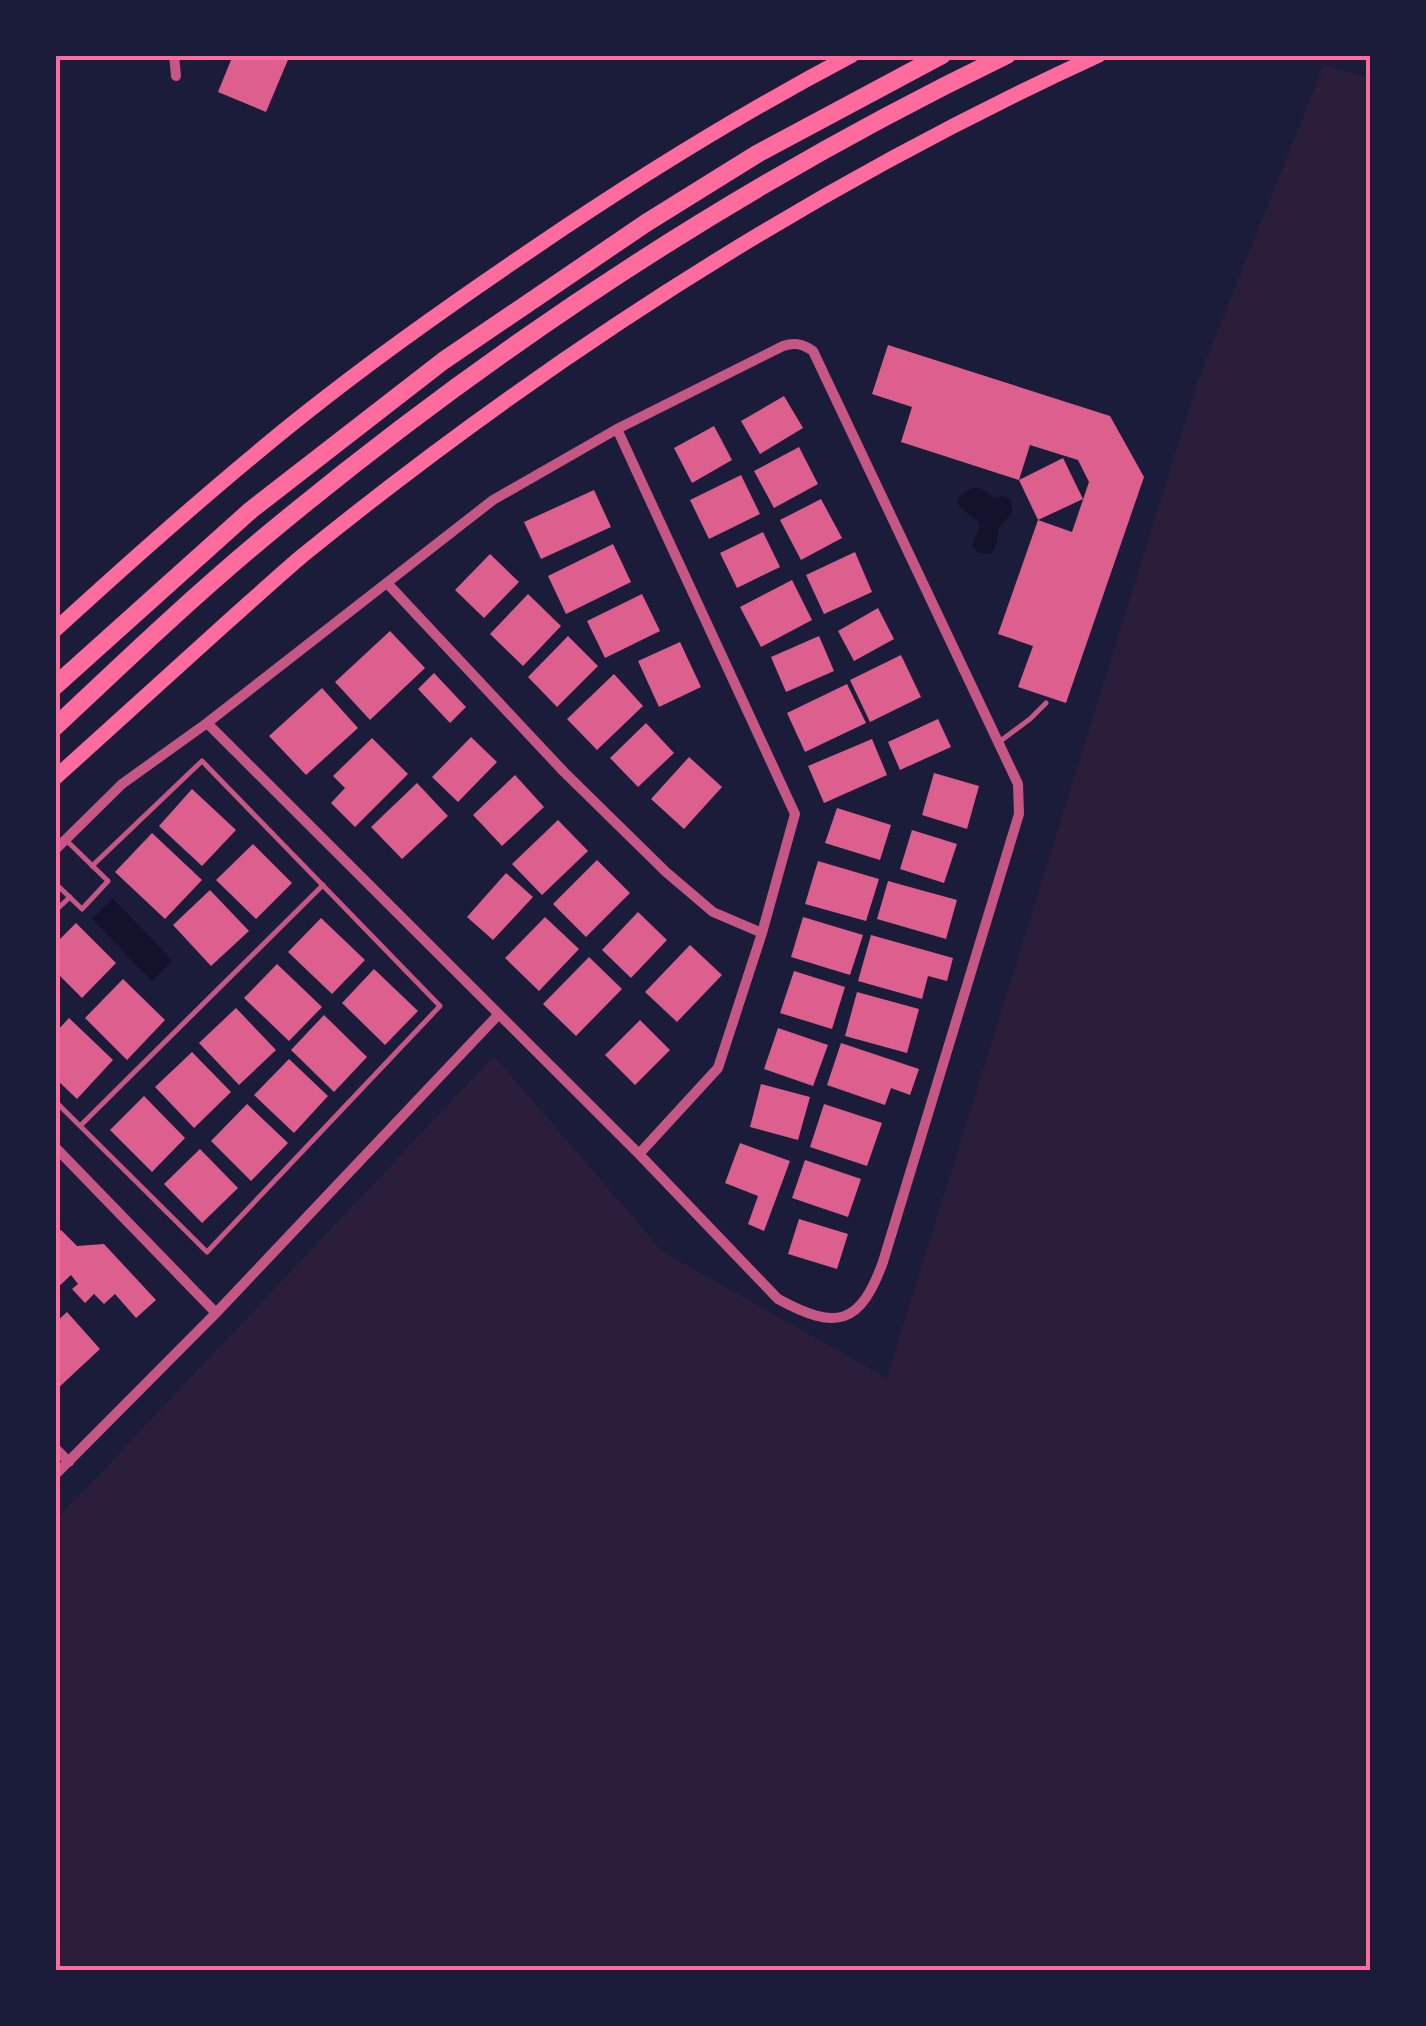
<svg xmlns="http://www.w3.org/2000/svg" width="1426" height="2026" viewBox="0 0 1426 2026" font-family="Lato,sans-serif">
<rect width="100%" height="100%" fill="#1b1b3a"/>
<path fill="#2a1e3b" d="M1324,65L1371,79V1971H55V1521L494,1056L663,1252L887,1378L1198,381Z"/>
<path fill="#12122b" d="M973,488H980L995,498L1003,496L1010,499L1013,511L999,528L995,548L992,553C983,555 977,553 972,545L980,527L978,521C963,509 943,502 973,488Z
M113,899L172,960L152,981L92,919Z"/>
<path fill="#dd5f8e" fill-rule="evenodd" d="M233,55H290L266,112L218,92Z
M888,345L1110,416L1144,477L1066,703L1018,687L1033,646L998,634L1038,520L1019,480L901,442L912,407L872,394ZM1030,445L1078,460L1089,482L1072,532L1038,520L1083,499L1063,458L1019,480Z
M784,396L803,428L760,454L741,421Z
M714,426L732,460L692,483L674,448Z
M799,447L818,484L774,508L754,471Z
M741,475L760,514L709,539L690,500Z
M594,490L611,527L541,559L524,522Z
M821,499L842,538L801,560L780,520Z
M763,532L780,567L737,588L720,553Z
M613,544L631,582L566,614L548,576Z
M855,552L872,592L824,614L806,575Z
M490,554L519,582L484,618L455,590Z
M792,580L812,620L761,647L740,607Z
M528,594L561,626L523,666L490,634Z
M642,594L660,631L605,658L587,621Z
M878,608L894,639L854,661L838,631Z
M390,631L425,668L370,720L335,682Z
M568,636L598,666L557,707L528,677Z
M819,636L834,671L786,692L771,657Z
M680,642L701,687L659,707L638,661Z
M901,655L921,697L870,722L850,680Z
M434,673L466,707L450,723L418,689Z
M614,674L643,706L597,750L567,719Z
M847,684L866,723L805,752L787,713Z
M322,688L358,728L306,775L269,736Z
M938,719L951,747L900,770L888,742Z
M646,723L674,753L638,787L610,758Z
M471,737L497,762L458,802L432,777Z
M372,738L408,774L355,827L331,803L345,788L333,776Z
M872,739L887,775L824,803L808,766Z
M689,757L722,787L684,829L651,799Z
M934,773L979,786L967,829L922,815Z
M515,775L544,807L502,846L473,815Z
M417,783L448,816L402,859L371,827Z
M192,789L236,830L202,866L159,826Z
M837,808L891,825L880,860L825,843Z
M558,820L588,851L542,895L512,864Z
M912,830L957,844L944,883L900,869Z
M152,833L202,880L165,919L115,872Z
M253,844L292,883L256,919L216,880Z
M597,860L630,893L586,937L553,904Z
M818,861L879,879L866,921L805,904Z
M506,873L533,897L493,940L467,917Z
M888,881L957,900L946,939L877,919Z
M210,890L249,931L211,966L173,925Z
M638,912L667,940L631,978L602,950Z
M545,917L579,949L539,991L505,958Z
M803,917L863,935L850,975L791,957Z
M321,918L365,960L332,994L288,952Z
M76,923L116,963L82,998L55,971V944Z
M871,935L953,958L947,981L928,976L922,999L858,981Z
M690,945L722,975L677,1022L645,992Z
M589,957L622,989L576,1036L543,1004Z
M277,964L322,1007L289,1041L244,998Z
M374,969L418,1011L385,1045L342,1003Z
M794,971L845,987L832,1029L780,1013Z
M123,979L165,1020L127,1060L85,1018Z
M857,992L919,1009L907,1053L845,1036Z
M236,1008L276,1050L239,1085L199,1043Z
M324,1015L367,1057L334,1092L291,1050Z
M69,1018L113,1060L77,1099L55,1078V1033Z
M640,1020L670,1050L635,1085L605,1055Z
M778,1028L828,1045L813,1086L764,1069Z
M841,1043L919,1069L910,1095L891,1088L885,1105L827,1085Z
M192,1052L231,1092L194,1128L155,1087Z
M289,1059L328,1096L294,1133L254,1095Z
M761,1084L810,1097L798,1140L750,1127Z
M144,1096L185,1138L152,1172L110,1130Z
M247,1104L288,1143L251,1181L211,1141Z
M824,1104L882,1123L867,1166L810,1147Z
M740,1143L790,1161L764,1231L748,1224L758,1196L725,1183Z
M200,1149L238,1188L202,1223L164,1184Z
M805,1160L861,1179L848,1217L792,1198Z
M799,1219L848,1234L837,1269L788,1254Z
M61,1230L77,1246L104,1244L156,1300L136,1318L115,1294L104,1304L94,1294L85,1303L72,1289L78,1284L71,1275L55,1290V1236Z
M67,1312L100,1349L55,1391V1323Z"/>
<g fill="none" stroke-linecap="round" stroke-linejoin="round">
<path stroke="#c65784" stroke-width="5" d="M999,742L1030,719L1046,703
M55,883L82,909L108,881L67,841
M55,911L70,897
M55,1101L207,1252L440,1006L202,761L92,866
M80,1126L323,885"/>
<path stroke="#c65784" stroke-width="10" d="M174,55L176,76
M617,429L795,814L762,933L718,1068L639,1154
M387,583L564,772L666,872L713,912L762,933
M55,850L122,784L207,723L493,500L617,429L783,346C795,342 803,344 813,351L1018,784L1019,814L883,1262C860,1325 837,1331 778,1299L639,1154L207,723
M55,1147L216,1313
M55,1448L69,1462
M55,1475L216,1313L498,1015"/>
<path stroke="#ff6b9d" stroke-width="15" d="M55,630C137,555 220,481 307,412C380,354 457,300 534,248C637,178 742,113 852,55
M55,778C111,727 167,677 223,626C249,603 275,579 302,556C546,358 813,186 1099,55"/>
<path stroke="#ff6b9d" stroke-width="18" d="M55,686L251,510L443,361L646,223L757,154L942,55
M55,727C123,663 190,599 262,539C491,348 738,185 1007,55"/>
</g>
<rect width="1426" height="2026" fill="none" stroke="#1b1b3a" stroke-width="115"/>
<rect x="58" y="58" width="1310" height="1910" fill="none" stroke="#ff6b9d" stroke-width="4"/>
</svg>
